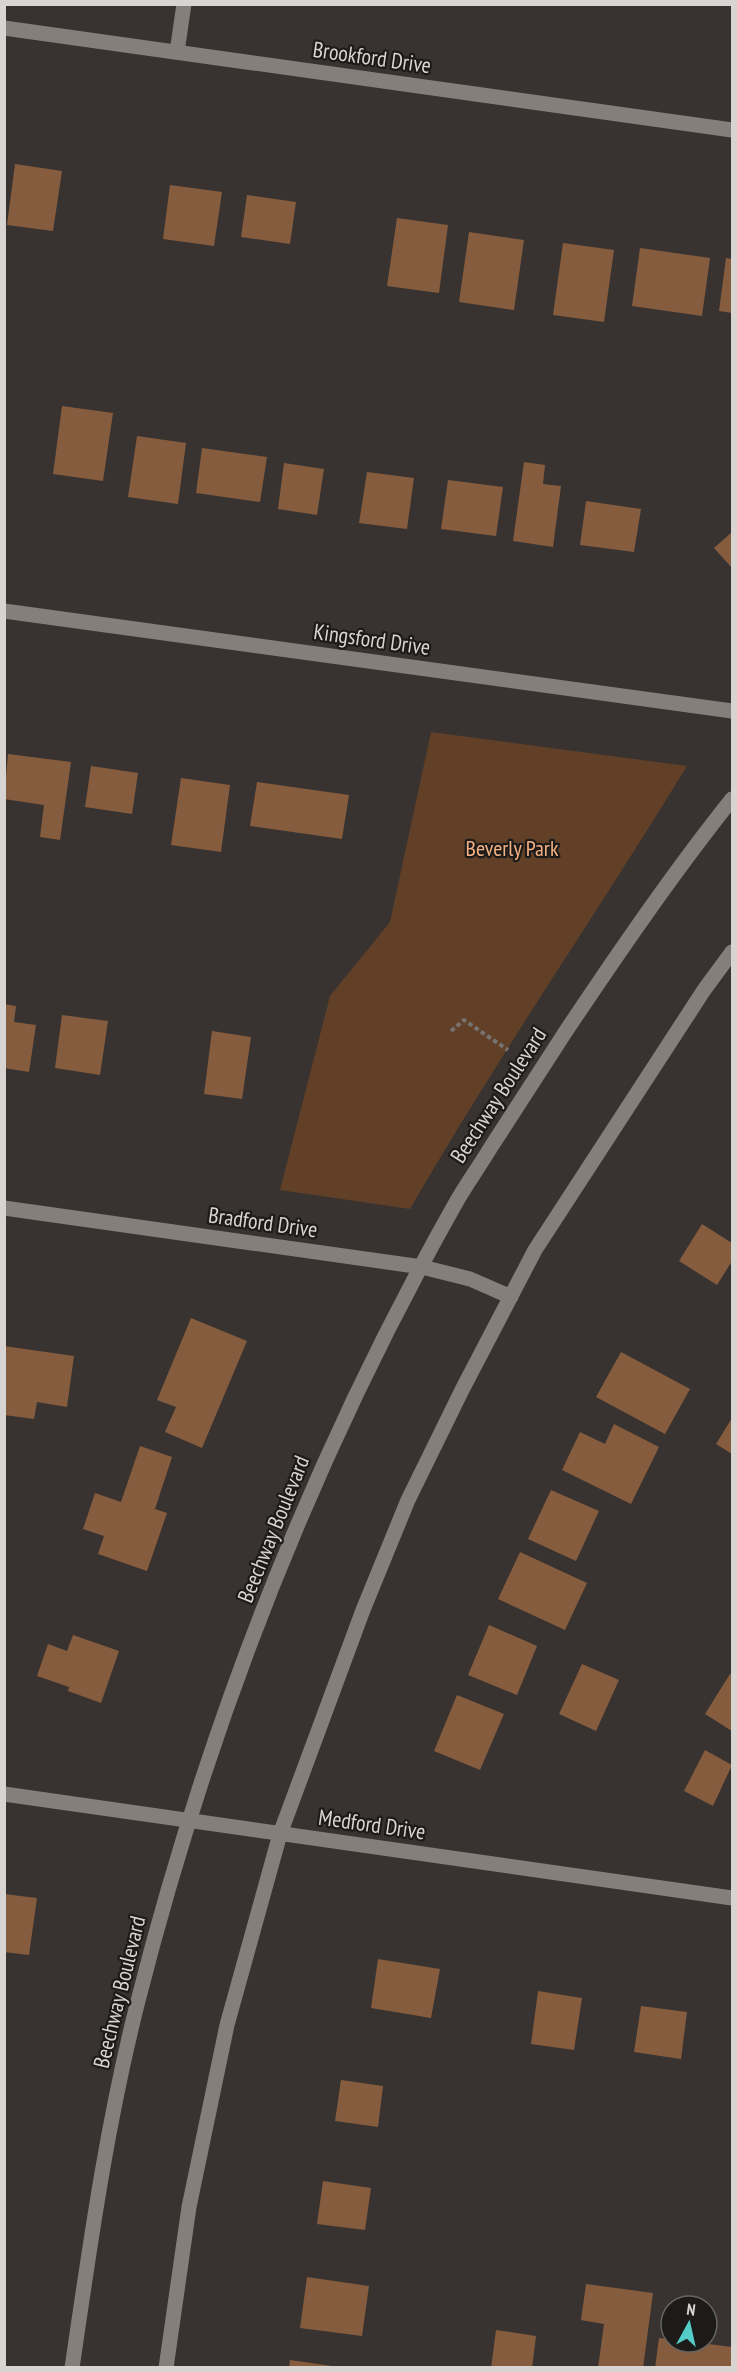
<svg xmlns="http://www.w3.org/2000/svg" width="737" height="2372" viewBox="0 0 737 2372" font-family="'PT Sans Narrow',sans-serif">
<rect width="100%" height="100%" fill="#383330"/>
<path fill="#614027" d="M431,732L687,766C596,915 497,1058 410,1209L280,1190L330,996L390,922Z"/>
<path fill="#865c3e" d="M15,164L62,171L53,231L7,225Z
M170,185L222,192L214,246L163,239Z
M247,195L296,202L290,244L241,237Z
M397,218L448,225L439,293L387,286Z
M469,232L524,240L514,310L459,302Z
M563,243L614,250L604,322L553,315Z
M640,248L710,258L702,316L632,306Z
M726,258L732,259V313L719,311Z
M62,406L113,413L103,481L53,474Z
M137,436L186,443L178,504L128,497Z
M202,448L267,457L260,502L196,493Z
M524,462L545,465L543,484L561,486L553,547L513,541Z
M284,463L324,469L317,515L278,509Z
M367,472L414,478L407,529L359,523Z
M448,480L503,487L496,536L441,529Z
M586,501L641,509L634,552L580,545Z
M732,532V568L714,548Z
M8,754L71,762L60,840L40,837L44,805L4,799Z
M91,766L138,773L132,814L85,807Z
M181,778L230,785L221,852L171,845Z
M257,782L349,795L342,839L250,826Z
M4,1004L16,1006L14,1022L36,1025L29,1072L4,1068Z
M62,1015L108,1021L100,1075L55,1068Z
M212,1031L251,1037L242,1099L204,1094Z
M702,1224L732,1243V1261L717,1285L679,1261Z
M191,1318L247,1341L202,1448L165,1432L176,1407L157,1400Z
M4,1346L74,1356L67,1407L37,1402L34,1419L4,1415Z
M621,1352L690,1389L665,1434L596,1397Z
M732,1418V1454L716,1444Z
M614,1424L659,1447L631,1504L562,1470L580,1432L605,1444Z
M140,1446L172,1457L155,1509L167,1513L147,1571L98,1554L104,1536L83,1529L95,1493L121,1502Z
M551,1490L599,1511L576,1561L528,1539Z
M520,1552L587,1583L565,1630L498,1599Z
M489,1625L537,1646L517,1695L468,1675Z
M73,1635L119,1651L101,1703L68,1691L69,1687L37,1676L48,1644L67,1651Z
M582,1664L619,1680L596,1731L559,1714Z
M730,1674L732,1675V1731L705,1714Z
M457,1695L504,1714L480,1770L434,1751Z
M705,1750L732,1765L713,1806L684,1791Z
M4,1894L37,1898L29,1955L4,1952Z
M378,1959L440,1969L431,2018L371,2008Z
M538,1991L582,1998L574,2050L531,2044Z
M641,2006L687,2012L681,2059L634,2052Z
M341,2080L383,2086L378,2127L335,2121Z
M323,2181L371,2188L365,2230L317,2224Z
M307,2277L369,2286L362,2336L300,2328Z
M586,2284L653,2293L643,2368H598L604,2324L581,2320Z
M496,2330L536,2336L532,2368H491Z
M659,2338L671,2339V2342H692L732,2347V2368H655Z
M290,2360L332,2366V2368H289Z"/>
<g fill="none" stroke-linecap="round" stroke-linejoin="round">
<path stroke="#767270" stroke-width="4" stroke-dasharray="4.5 3" stroke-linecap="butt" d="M451,1031L464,1020L508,1050"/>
<path stroke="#857f7c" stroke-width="15" d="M177,52L184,4"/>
<path stroke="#857f7c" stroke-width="15" d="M4,28L732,130
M4,611L732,711
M4,1208L422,1267L470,1279L511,1297
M4,1794L732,1898
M72,2368C90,2245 107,2122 138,2001C208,1725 314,1455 454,1206C465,1186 479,1167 491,1147C516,1109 541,1070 566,1031C619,952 673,873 732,799
M166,2368L189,2207L227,2025L280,1834L363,1610L408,1500L462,1390L535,1250L704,990L732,952"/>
</g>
<g text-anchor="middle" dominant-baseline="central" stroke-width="4.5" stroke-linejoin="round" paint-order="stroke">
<g font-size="22" fill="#d7d4d2" stroke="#1d1b1a">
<text transform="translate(372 57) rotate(8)">Brookford Drive</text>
<text transform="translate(372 639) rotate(8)">Kingsford Drive</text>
<text transform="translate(498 1095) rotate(-57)">Beechway Boulevard</text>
<text transform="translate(263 1222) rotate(8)">Bradford Drive</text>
<text transform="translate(273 1529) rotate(-68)">Beechway Boulevard</text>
<text transform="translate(372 1824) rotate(8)">Medford Drive</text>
<text transform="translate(119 1992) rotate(-76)">Beechway Boulevard</text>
</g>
<g font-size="22" fill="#f5b181" stroke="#1d1b1a">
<text x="512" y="848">Beverly Park</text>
</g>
</g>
<rect width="737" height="2372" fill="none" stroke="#d7d4d2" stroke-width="12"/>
<g transform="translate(689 2324) rotate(8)"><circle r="28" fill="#1d1b1a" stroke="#676564" stroke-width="1.5"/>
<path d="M0-4.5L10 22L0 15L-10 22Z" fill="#54cdc8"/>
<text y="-9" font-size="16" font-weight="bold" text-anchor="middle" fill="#d7d4d2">N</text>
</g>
</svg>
